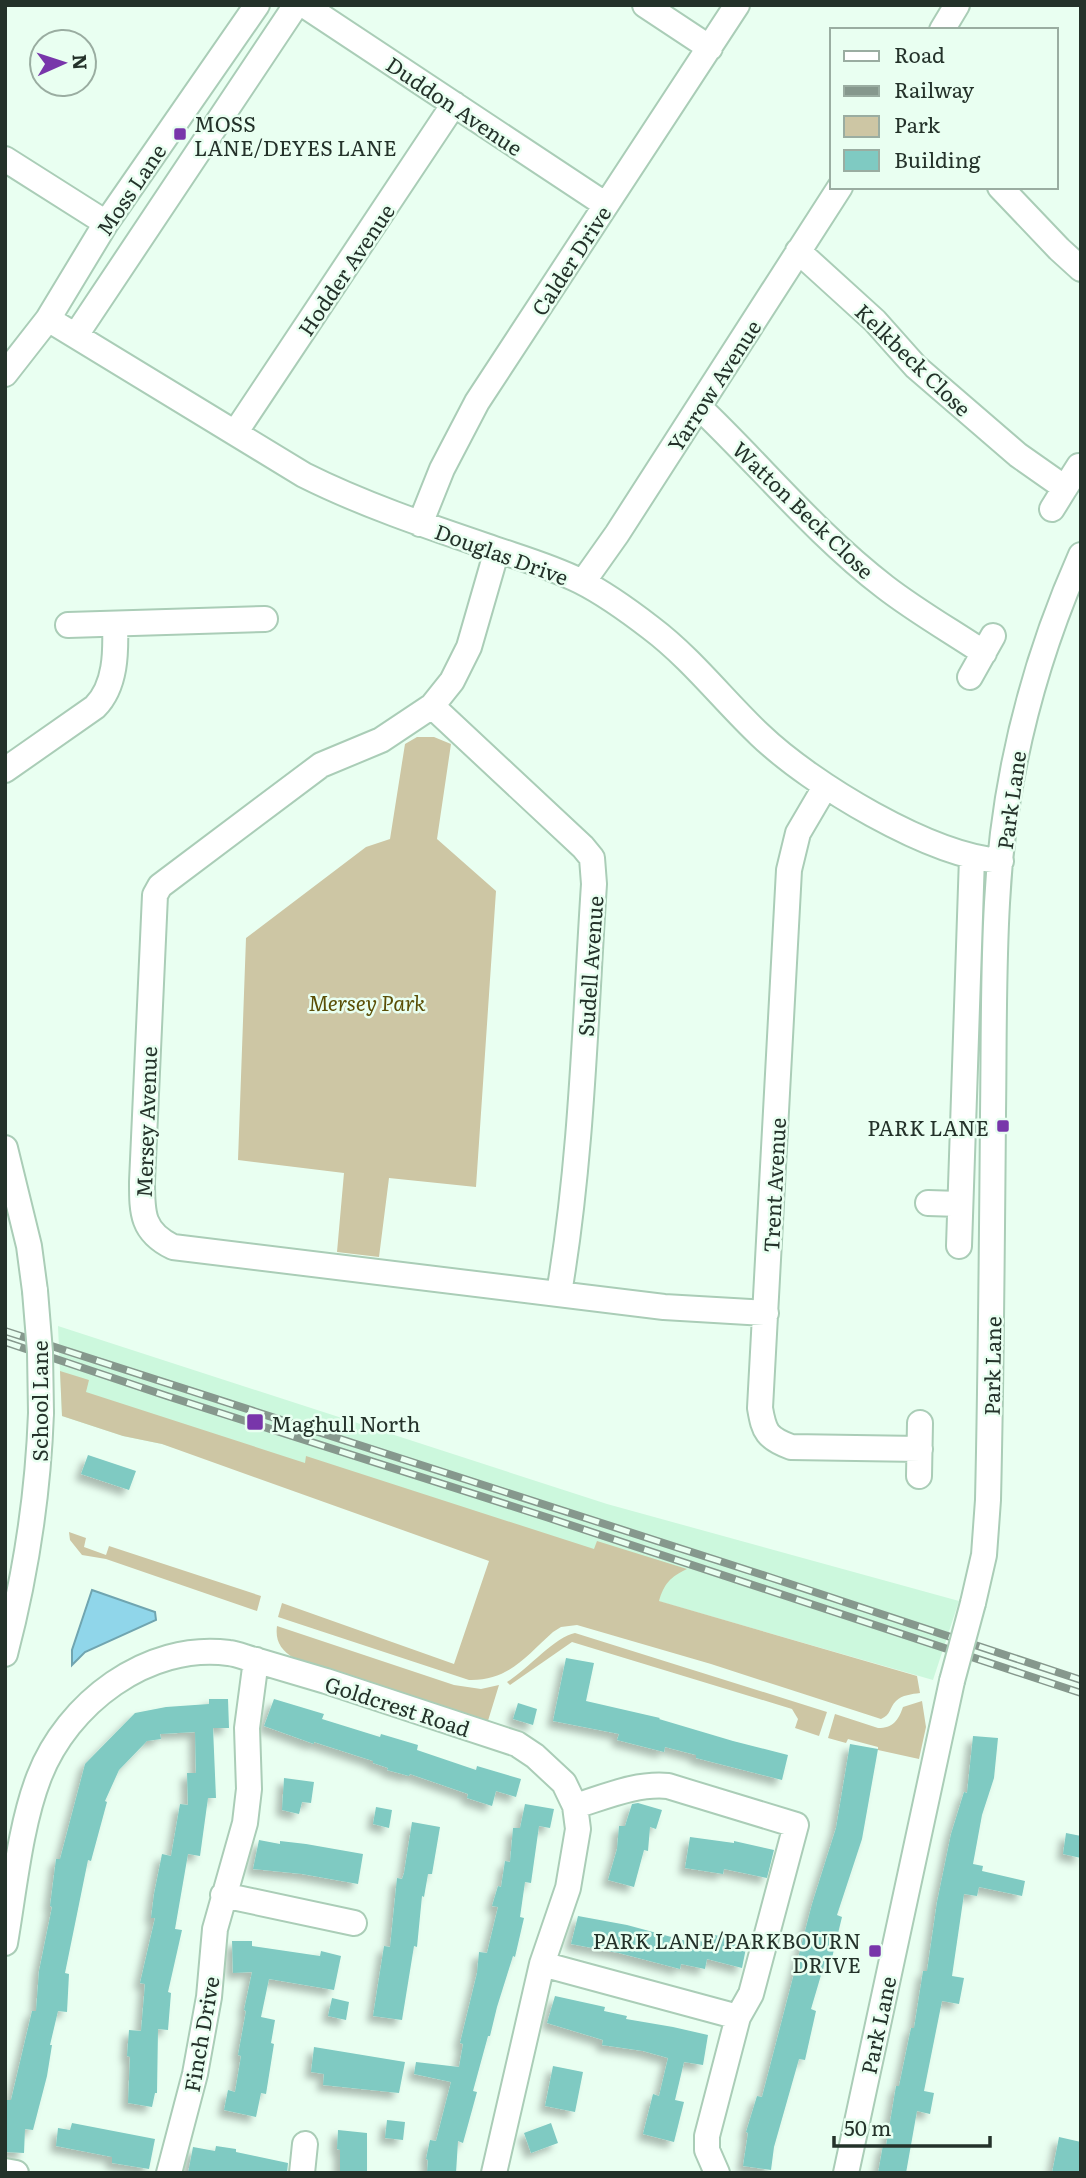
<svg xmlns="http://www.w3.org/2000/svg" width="1086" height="2178" viewBox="0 0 1086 2178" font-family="Literata,serif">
<defs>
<filter id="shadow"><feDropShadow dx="-6" dy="6" stdDeviation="3.5" flood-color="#0004"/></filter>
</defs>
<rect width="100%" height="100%" fill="#e9fff1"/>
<path fill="#ccf8dd" d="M58,1326L607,1504L959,1601L933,1680L630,1593L162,1444L123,1436L62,1416Z"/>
<path fill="#cdc6a4" d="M417,737H434L451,744L437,839L496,891L476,1187L389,1178L379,1257L337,1252L344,1173L238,1160L246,938L366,847L390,839L405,744Z
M60,1371L89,1380L86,1392L305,1463L306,1456L594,1549L597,1541L687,1569C670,1577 664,1584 659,1601L917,1676L920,1693C912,1694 902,1695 896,1701C889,1708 891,1715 881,1719L711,1664L577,1625L561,1627L553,1632C526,1656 509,1681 469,1680L278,1617L282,1603L454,1664L489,1561L162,1444L123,1436L62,1416Z
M69,1532L86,1538L84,1547L106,1555L109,1546L261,1596L257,1611L106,1559L82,1555L70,1540Z
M277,1626L454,1685L481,1689L499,1685L487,1724L294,1658C281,1650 275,1641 277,1626Z
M575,1633L827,1712L819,1736L795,1728L798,1719L792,1709L572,1642L510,1685L507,1682C527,1670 556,1636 575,1633Z
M922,1701L926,1727L919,1759L878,1750V1747L848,1739L846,1743L828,1738L835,1714L878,1728C893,1728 898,1721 903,1707Z"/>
<path fill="#90d6ea" stroke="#70a5b0" stroke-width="2" d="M92,1590L155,1612L156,1620L85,1652L72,1665V1650Z"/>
<path fill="#7fcac2" filter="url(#shadow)" d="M88,1455L136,1471L129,1490L81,1474Z
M566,1658L594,1663L586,1701L660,1718L659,1719L733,1741L788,1755L782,1780L696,1758V1755L665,1747L664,1752L617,1740L619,1734L553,1721Z
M209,1699H228L229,1728H213L216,1798H208L200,1856L188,1854L175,1929L182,1930L168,1992L171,1993L168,2030L158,2029L157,2093H155L152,2107L128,2103L130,2057L127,2056L129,2030L141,2031L145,1984L140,1983L155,1918H151L154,1894L162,1854L171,1856L180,1804L188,1805L187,1773H196L195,1732L160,1734L161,1739L147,1741L119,1770L105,1801L107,1802L91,1861L88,1860L65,1973L69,1974L67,2012L58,2011L50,2045H52L47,2076L33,2130L25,2129L24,2153L5,2152L7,2100H11L32,2011H36L39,1971L52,1907L50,1906L56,1859H60L85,1764L135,1713L166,1707L209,1704Z
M274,1699L324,1714L322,1719L380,1737L381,1734L418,1745L417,1750L476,1770L477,1766L521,1779L516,1797L496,1791L492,1806L467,1798L468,1794L410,1774L409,1776L387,1770L388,1768L373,1763V1761L314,1742V1744L264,1726Z
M518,1703L537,1709L533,1725L513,1719Z
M973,1736L998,1738L994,1778L982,1815L973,1864L983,1866L982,1871L1025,1881L1022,1896L979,1887L977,1896L964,1894L952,1976L964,1978L959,2004L942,2001L924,2091L934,2093L930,2114L917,2111L906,2173H878L883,2145L886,2146L896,2086H899L911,2028H914L923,1971H927L937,1902L951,1834L964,1792L967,1793Z
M850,1744L878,1749L862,1839L837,1915L842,1917L830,1966L824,1965L811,2009L816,2011L805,2060L799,2059L774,2147L771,2170L743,2166L748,2133L746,2132L757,2096L762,2097L812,1904L836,1828Z
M284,1778L314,1782L311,1803L302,1802L299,1814L282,1810Z
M638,1803L662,1810L656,1829L650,1827L648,1851L644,1850L634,1887L608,1880L617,1849L619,1826H625L632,1804Z
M525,1804L554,1809L550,1828L539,1826L531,1883L525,1882L520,1917L524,1918L515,1957L513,1956L497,2007L490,2036H488L473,2091L477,2092L463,2143L458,2141L456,2173H427L428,2160L426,2159L430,2140L436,2141L451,2082L414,2074L416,2062L459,2067L463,2044L460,2043L477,1973L479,1952L487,1953L498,1907L492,1906L498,1886L501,1887L505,1861L510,1862L513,1828H520Z
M376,1807L392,1810L389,1828L373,1824Z
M412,1822L440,1827L432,1874H428L424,1897L422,1896L417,1947L414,1946L402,2020L373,2016L384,1946L390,1947L397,1878L402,1879L404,1873Z
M1066,1833L1081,1836V1858L1063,1854Z
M690,1837L734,1843V1841L774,1850L767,1878L724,1869L723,1874L685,1868Z
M259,1840L280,1844V1841L306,1844L363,1854L358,1884L302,1874L253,1869Z
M578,1916L627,1925L690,1942V1939L713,1944L715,1935L747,1943L742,1968L707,1959L705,1969L681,1964L680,1969L619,1953L571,1944Z
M232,1941H252V1946L320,1956L321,1951L341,1956L334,1990L269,1979L261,2017L275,2020L271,2043L274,2044L266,2094L261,2093L256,2117L224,2110L228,2090L235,2092L241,2056L238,2055L246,2011L244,2010L252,1972L233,1973Z
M555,1996L605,2007L604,2011L627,2016L626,2019L673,2027L708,2035L703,2065L684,2062L675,2100L684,2102L674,2142L643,2134L653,2094L659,2096L668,2058L643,2051L602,2045L603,2040L547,2023Z
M332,1998L349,2002L346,2020L328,2016Z
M314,2047L405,2062L399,2093L323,2085L324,2074L311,2072Z
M553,2066L583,2072L575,2112L545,2106Z
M387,2120L405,2122L403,2140L385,2138Z
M72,2123L155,2139L149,2169L112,2163V2157L56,2146L58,2128L70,2130Z
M551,2123L558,2143L531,2153L524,2133Z
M338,2130L367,2133V2173H340V2150L337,2149Z
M1059,2137L1081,2142V2173H1052Z
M216,2146L236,2149V2152L288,2163L287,2173H188L193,2147L215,2151Z"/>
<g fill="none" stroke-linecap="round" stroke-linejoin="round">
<g stroke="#aacdb7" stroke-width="28">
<path id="minor" d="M304,5L606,205
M645,5L710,48
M942,30L957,5
M5,159L106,223
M1000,187L1059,249L1081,269
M798,251L875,321L916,367L1018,455L1065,488L1079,466
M48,319L304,475C362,504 424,525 486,546C517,557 550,566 580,581C604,593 629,611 651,628C692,659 723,700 760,735C811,784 930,856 1001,861
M76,335L296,5
M5,374L48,319L106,223L257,5
M699,407C761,466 816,534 885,587C916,611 951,631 984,653
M235,433L454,104
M1052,509L1065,488
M420,524L442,469L477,402L737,5
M497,550L469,647L452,681L432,706L381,740L321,765L160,886L155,895L142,1182C142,1213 142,1232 173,1247L664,1307L766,1313
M583,582L617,534L840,187
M68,625L265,619
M970,677L993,636
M432,706L583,847L592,858L594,884C585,1020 582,1158 559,1293
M5,770L95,707C116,686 116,652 115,624
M825,787L798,833L789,870L760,1408C764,1432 767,1438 791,1447L920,1449
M5,1148L29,1246L35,1291
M928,1203L960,1204
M959,1246L972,857
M919,1476L920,1423
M973,1603L984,1555L988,1500C991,1371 992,1242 993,1114C994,1044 993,973 997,903C1003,782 1032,665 1081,555
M5,1654C26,1574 38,1496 41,1413
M575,1806C605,1797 636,1783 668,1786L796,1825L751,1994L738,2017L707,2136V2150L717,2173
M223,1895L354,1923
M5,1943C14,1891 20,1826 39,1777C67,1704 147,1642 229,1653C238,1654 246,1658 255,1660C279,1667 302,1674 326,1681C390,1702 453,1723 517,1744L535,1756L564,1783L575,1806L578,1829L568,1888L542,1964L494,2173
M542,1964L738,2017
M5,2171L16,2173
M169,2173L195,2074L209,1997L215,1929L245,1823L249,1789L247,1728L256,1660
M302,2173L305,2144
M846,2173L952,1681"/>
</g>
<use href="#minor" stroke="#fff" stroke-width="24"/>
<g stroke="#86988d" stroke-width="8">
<path id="rail" d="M5,1331L769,1577L1081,1680
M5,1342L167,1396L549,1518L1081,1693"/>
</g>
<use href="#rail" stroke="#e9fff1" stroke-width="5" stroke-dasharray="16" stroke-linecap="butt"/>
<g stroke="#aacdb7" stroke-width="28" stroke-linecap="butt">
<path id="minor-bridge" d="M35,1291L40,1352L41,1413
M952,1681L973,1603"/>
</g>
<use href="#minor-bridge" stroke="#fff" stroke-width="24"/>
</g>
<g fill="#7836aa" stroke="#e9fff1" stroke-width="2.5">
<rect x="173" y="127" width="14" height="14" rx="3.5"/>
<rect x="996" y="1119" width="14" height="14" rx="3.5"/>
<rect x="246" y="1413" width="18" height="18" rx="3.5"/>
<rect x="868" y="1944" width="14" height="14" rx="3.5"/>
</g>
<g text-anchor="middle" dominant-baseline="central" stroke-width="5" stroke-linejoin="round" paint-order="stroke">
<g font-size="21" fill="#24322a" stroke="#e9fff1">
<text transform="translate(455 105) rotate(34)">Duddon Avenue</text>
<text transform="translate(130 189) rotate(-56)">Moss Lane</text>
<text transform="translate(570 260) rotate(-57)">Calder Drive</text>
<text transform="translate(345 269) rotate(-56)">Hodder Avenue</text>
<text transform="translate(914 359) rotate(44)">Kelkbeck Close</text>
<text transform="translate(713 385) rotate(-57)">Yarrow Avenue</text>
<text transform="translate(804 509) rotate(44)">Watton Beck Close</text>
<text transform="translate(502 553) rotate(20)">Douglas Drive</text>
<text transform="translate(1010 800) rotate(-82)">Park Lane</text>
<text transform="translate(589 966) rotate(-86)">Sudell Avenue</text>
<text transform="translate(145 1122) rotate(-88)">Mersey Avenue</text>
<text transform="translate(773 1185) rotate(-87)">Trent Avenue</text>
<text transform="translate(991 1366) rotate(-89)">Park Lane</text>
<text transform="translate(38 1401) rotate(-90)">School Lane</text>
<text transform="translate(398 1705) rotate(18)">Goldcrest Road</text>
<text transform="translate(877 2025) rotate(-78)">Park Lane</text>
<text transform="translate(200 2034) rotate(-80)">Finch Drive</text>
</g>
<g font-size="21" fill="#24322a" stroke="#e9fff1" text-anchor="start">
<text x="194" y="122">MOSS<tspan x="194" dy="24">LANE/DEYES LANE</tspan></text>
<text x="989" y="1126" text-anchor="end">PARK LANE</text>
<text x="271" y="1422">Maghull North</text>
<text x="861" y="1939" text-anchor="end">PARK LANE/PARKBOURN<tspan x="861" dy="24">DRIVE</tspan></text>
</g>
<g font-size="21" font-style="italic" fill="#5a4e06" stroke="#e9fff1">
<text x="367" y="1001">Mersey Park</text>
</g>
</g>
<rect width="1086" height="2178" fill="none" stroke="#24322a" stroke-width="14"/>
<rect x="830" y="28" width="228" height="161" fill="#e9fff1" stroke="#9aada1" stroke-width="2"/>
<rect x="844" y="51" width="35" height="10" fill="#ffffff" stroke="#9aada1" stroke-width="2"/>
<text x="894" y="63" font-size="21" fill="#24322a">Road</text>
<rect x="844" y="86" width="35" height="10" fill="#86988d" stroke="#9aada1" stroke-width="2"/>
<text x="894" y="98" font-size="21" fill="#24322a">Railway</text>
<rect x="844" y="116" width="35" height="21" fill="#cdc6a4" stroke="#9aada1" stroke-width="2"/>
<text x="894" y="133" font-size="21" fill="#24322a">Park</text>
<rect x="844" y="150" width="35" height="21" fill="#7fcac2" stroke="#9aada1" stroke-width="2"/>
<text x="894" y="168" font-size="21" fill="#24322a">Building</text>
<g transform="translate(63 63) rotate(87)"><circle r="33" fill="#e9fff1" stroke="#9aada1" stroke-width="2"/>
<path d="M0-5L12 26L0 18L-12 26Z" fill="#7836aa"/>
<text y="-10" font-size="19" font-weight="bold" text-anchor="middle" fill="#24322a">N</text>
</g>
<path d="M834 2136v10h156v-10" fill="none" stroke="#24322a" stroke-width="3.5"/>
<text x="844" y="2136" font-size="21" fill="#24322a" stroke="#e9fff1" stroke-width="5" paint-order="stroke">50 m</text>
</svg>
